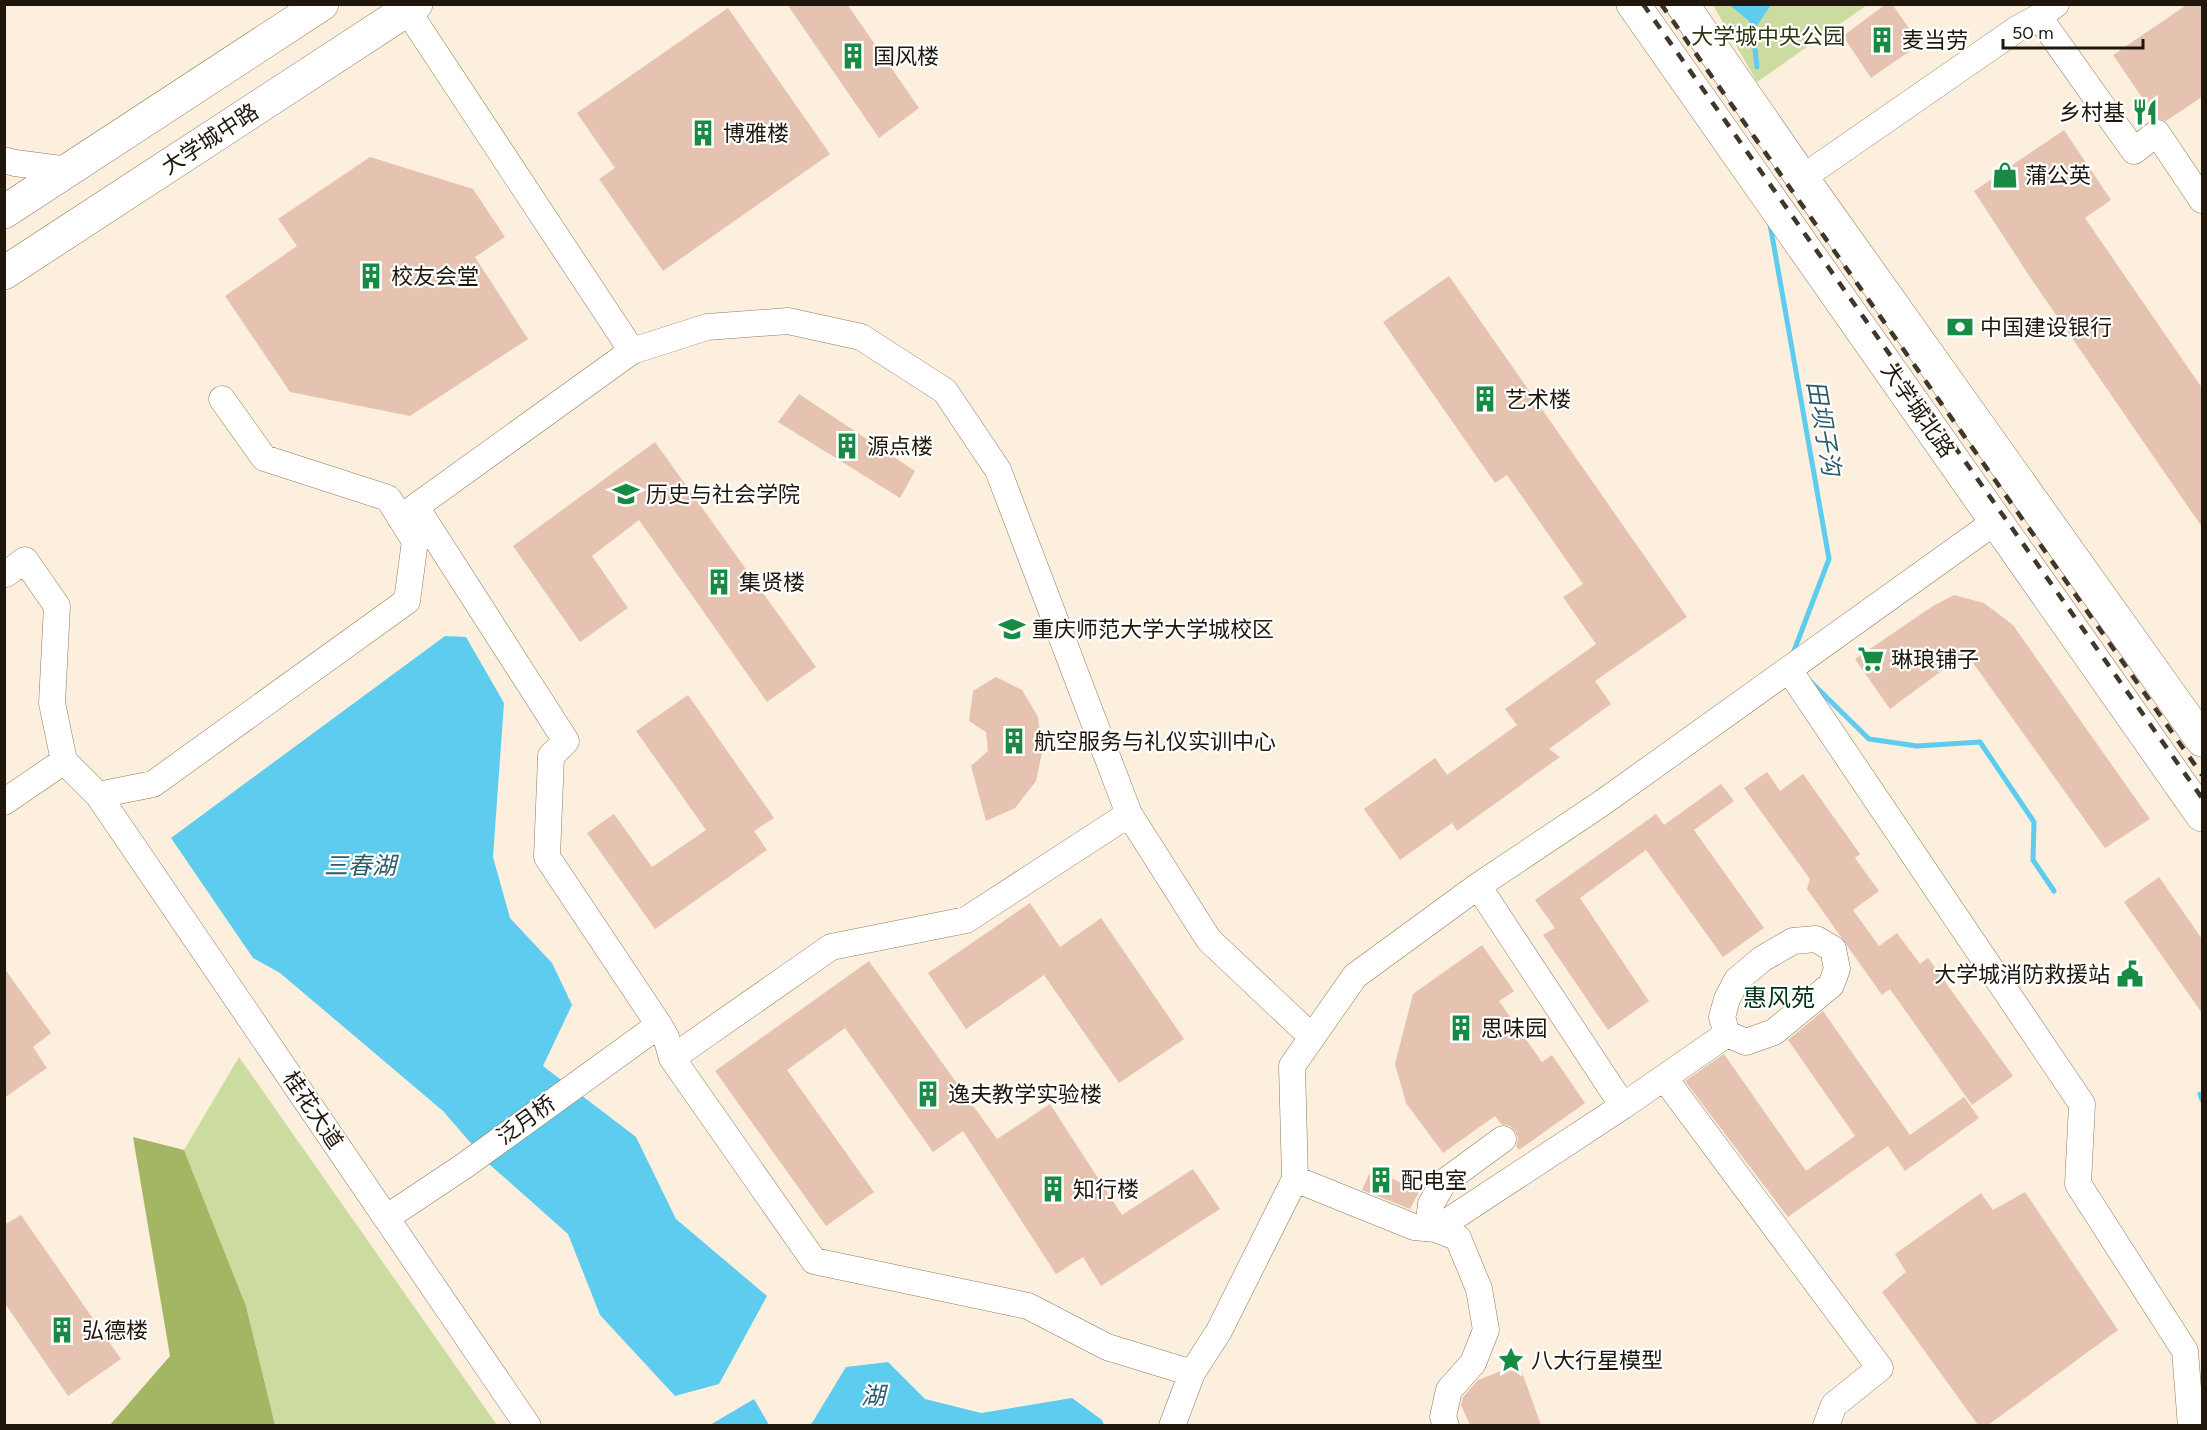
<svg xmlns="http://www.w3.org/2000/svg" width="2207" height="1430" viewBox="0 0 2207 1430" font-family="Figtree,'Noto Sans SC',sans-serif">
<rect width="100%" height="100%" fill="#fdefdd"/>
<path fill="#ccdca0" d="M1713,5H1867L1757,82Z
M239,1057L497,1425H275L246,1306L184,1150Z"/>
<path fill="#a2b663" d="M133,1137L184,1150L246,1306L275,1425H110L170,1356Z"/>
<path fill="#5dccee" d="M1733,4H1771V5L1756,27L1731,6Z
M445,636L466,637L504,703L493,857L510,918L552,963L572,1005L543,1066L636,1137L676,1219L767,1296L719,1384L675,1396L600,1315L568,1234L489,1164L443,1111L280,973L253,958L171,838Z
M888,1362L925,1399L981,1413L1072,1398L1102,1420L1104,1425H808L812,1423L846,1367Z
M754,1399L769,1425H710Z"/>
<g fill="none" stroke-linecap="round" stroke-linejoin="round">
<path stroke="#5dccee" stroke-width="5" d="M1753,4L1750,7L1757,67
M1770,224L1829,559L1792,656
M1812,683L1869,739L1917,746L1980,742L2034,822L2033,860L2054,891
M2200,1094L2202,1100"/>
</g>
<path fill="#e5c3b0" d="M787,4H847L919,108L879,138Z
M1886,4H1892L1920,44L1871,78L1843,36Z
M2188,4H2202V97L2166,121L2156,118L2113,55Z
M728,8L830,154L663,271L599,179L615,168L577,113Z
M2064,130L2111,200L2085,218L2202,388V527L2030,277L1974,191Z
M370,157L473,189L505,237L475,257L528,339L410,416L290,392L225,296L297,246L278,219Z
M1449,276L1687,617L1595,681L1611,704L1549,749L1560,757L1457,831L1452,823L1400,860L1364,809L1435,758L1447,775L1517,725L1505,709L1596,644L1563,597L1583,584L1507,475L1495,483L1383,322Z
M799,394L915,471L900,498L778,422Z
M655,442L816,667L767,702L639,520L592,556L628,608L580,642L513,546Z
M1954,595L1984,603L2013,625L2150,819L2105,848L1966,653L1890,709L1855,659L1933,606Z
M996,677L1022,690L1038,717L1042,753L1036,781L1015,808L986,821L971,766L988,751L986,732L969,721L973,691Z
M688,695L774,818L754,831L767,850L655,929L587,833L614,814L652,867L706,830L636,731Z
M1767,772L1780,791L1803,774L1860,854L1855,858L1879,891L1853,910L1879,946L1897,933L1920,964L1928,958L2013,1076L1972,1105L1890,989L1882,995L1807,889L1810,879L1744,788Z
M1721,784L1734,801L1694,830L1764,928L1723,957L1646,850L1580,898L1649,1001L1608,1030L1543,935L1555,928L1535,900L1656,814L1664,825Z
M2159,877L2202,939V1013L2124,902Z
M1030,903L1060,947L1101,918L1184,1039L1119,1083L1044,975L966,1029L928,973Z
M1482,945L1514,991L1499,1001L1542,1062L1552,1055L1585,1103L1519,1150L1516,1146L1518,1138L1515,1131L1510,1126L1501,1124L1495,1116L1443,1153L1406,1103L1395,1064L1413,994Z
M869,961L997,1139L1050,1104L1122,1215L1193,1169L1220,1209L1101,1286L1083,1257L1056,1274L963,1131L933,1152L845,1028L787,1070L874,1192L826,1226L715,1071Z
M4,968L51,1033L33,1047L47,1068L4,1098Z
M1823,1011L1910,1135L1964,1097L1979,1118L1905,1171L1888,1146L1788,1217L1685,1081L1724,1054L1806,1171L1855,1136L1788,1040Z
M1372,1168L1419,1192L1410,1209L1362,1190Z
M2025,1192L2118,1330L1988,1425H1978L1882,1292L1906,1272L1895,1254L1981,1193L1993,1210Z
M21,1215L121,1359L68,1396L4,1302V1225Z
M1519,1364L1541,1425H1470L1461,1405L1463,1397L1478,1380Z"/>
<g fill="none" stroke-linecap="round" stroke-linejoin="round">
<g stroke="#8e7a5f" stroke-width="27">
<path id="minor" d="M407,10L632,351
M2039,17L2134,151L2157,133L2202,200
M4,160L15,163L69,170
M1802,178L2017,29L2039,17L2056,4
M416,507L566,741L551,756L547,857L659,1025L666,1037L672,1058L814,1261L1028,1306L1107,1347L1192,1373
M400,518L632,351L707,327L788,321L861,337L945,391L998,470L1129,814L1209,940L1312,1037
M4,572L6,574L25,560L57,606L52,703L64,761L4,802
M1789,670L2082,1104L2078,1184L2185,1351L2191,1426
M64,761L98,795L153,784L407,601L415,541L388,498L264,458L222,399
M98,795L528,1426
M1478,886L1623,1106
M672,1058L831,947L966,920L1129,814
M1671,1087L1880,1368L1834,1405L1826,1426
M1295,1179L1414,1227L1436,1229L1458,1238L1479,1289L1486,1330L1473,1363L1449,1390L1443,1417L1446,1426
M386,1218L464,1166L659,1025
M1428,1228L1431,1204L1443,1183L1503,1139
M1436,1229L1623,1106L1727,1034L1746,1042L1774,1032L1831,985L1837,969L1833,949L1816,939L1793,941L1762,959L1737,980L1727,999L1722,1017L1727,1034
M1172,1426L1192,1373L1219,1331L1295,1179L1292,1066L1355,976L1478,886L1602,803L1996,521"/>
</g>
<g stroke="#8e7a5f" stroke-width="34">
<path id="major" d="M1633,4L2202,815
M1682,4L1802,178L2202,740"/>
</g>
<g stroke="#8e7a5f" stroke-width="34">
<path id="highway" d="M4,212L322,4
M4,273L416,4"/>
</g>
<use href="#minor" stroke="#fff" stroke-width="26"/>
<use href="#major" stroke="#fff" stroke-width="33"/>
<use href="#highway" stroke="#fff" stroke-width="33"/>
<path stroke="#40372b" stroke-width="4.5" stroke-dasharray="10 10" stroke-linecap="butt" d="M1643,4L2202,798
M1661,4L2202,775"/>
</g>
<defs>
<g id="building-bare" transform="scale(2.07)"><path d="M-4-6H4V6H1V3H-1V6H-4ZM-2.5-4.3h1.7v1.8h-1.7ZM.8-4.3h1.7v1.8H.8ZM-2.5-1h1.7V.8h-1.7ZM.8-1h1.7V.8H.8Z" fill="#178a43" stroke="#fff" stroke-width="2.5" paint-order="stroke"/></g>
<g id="restaurant-bare" transform="scale(2.07)"><path d="M-5-6h1v4h1v-4h1v4h1v-4h1v5L-1.5 .5V6h-2V.5L-5-1ZM5-6V6H3V1.5H1.5Q1.5-4 5-6Z" fill="#178a43" stroke="#fff" stroke-width="2.5" paint-order="stroke"/></g>
<g id="shop-bare" transform="scale(2.07)"><path d="M-5-2.5h2.3a2.7 3.5 0 0 1 5.4 0H5L5.5 6h-11ZM-1.5-2.5h3a1.5 2.3 0 0 0-3 0Z" fill="#178a43" stroke="#fff" stroke-width="2.5" paint-order="stroke"/></g>
<g id="bank-bare" transform="scale(2.07)"><path d="M-6-4H6V4H-6ZM0-2.3a2.3 2.3 0 1 0 0 4.6a2.3 2.3 0 1 0 0-4.6Z" fill="#178a43" stroke="#fff" stroke-width="2.5" paint-order="stroke"/></g>
<g id="university-bare" transform="scale(2.07)"><path d="M0-5L7-2L0 1L-7-2ZM-4 1L0 2.5L4 1V4Q0 6-4 4Z" fill="#178a43" stroke="#fff" stroke-width="2.5" paint-order="stroke"/></g>
<g id="supermarket-bare" transform="scale(2.07)"><path d="M-6-5.5h2.5l.6 2H6L4.5 2H-2.5L-4.4-4H-6ZM-1.5 3.2a1.3 1.3 0 1 0 .1 0ZM3 3.2a1.3 1.3 0 1 0 .1 0Z" fill="#178a43" stroke="#fff" stroke-width="2.5" paint-order="stroke"/></g>
<g id="civic-bare" transform="scale(2.07)"><path d="M-.6-6.5H3V-4.5H.6V-3L4-1V1h2V6H-6V1h2V-1L-.6-3ZM-1.2 2.5V6h2.4V2.5Z" fill="#178a43" stroke="#fff" stroke-width="2.5" paint-order="stroke"/></g>
<g id="sight-bare" transform="scale(2.07)"><path d="M0-6L1.8-2.2L6-1.7L2.9 1.2L3.7 5.4L0 3.3L-3.7 5.4L-2.9 1.2L-6-1.7L-1.8-2.2Z" fill="#178a43" stroke="#fff" stroke-width="2.5" paint-order="stroke"/></g>
</defs>
<g fill-rule="evenodd">
<use href="#building-bare" x="1882" y="40"/>
<use href="#building-bare" x="853" y="56"/>
<use href="#restaurant-bare" x="2145" y="112"/>
<use href="#building-bare" x="703" y="133"/>
<use href="#shop-bare" x="2005" y="175"/>
<use href="#building-bare" x="371" y="276"/>
<use href="#bank-bare" x="1960" y="327"/>
<use href="#building-bare" x="1485" y="399"/>
<use href="#building-bare" x="847" y="446"/>
<use href="#university-bare" x="626" y="494"/>
<use href="#building-bare" x="719" y="582"/>
<use href="#university-bare" x="1012" y="629"/>
<use href="#supermarket-bare" x="1871" y="659"/>
<use href="#building-bare" x="1014" y="741"/>
<use href="#civic-bare" x="2130" y="974"/>
<use href="#building-bare" x="1461" y="1028"/>
<use href="#building-bare" x="928" y="1094"/>
<use href="#building-bare" x="1381" y="1180"/>
<use href="#building-bare" x="1053" y="1189"/>
<use href="#building-bare" x="62" y="1330"/>
<use href="#sight-bare" x="1511" y="1360"/>
</g>
<g text-anchor="middle" dominant-baseline="central" stroke-width="4.5" stroke-linejoin="round" paint-order="stroke">
<g font-size="22" fill="#2e3613" stroke="#fff">
<text x="1768" y="36">大学城中央公园</text>
</g>
<g font-size="22" fill="#1f170c" stroke="#fff" text-anchor="start">
<text x="1902" y="40">麦当劳</text>
<text x="873" y="56">国风楼</text>
<text x="2125" y="112" text-anchor="end">乡村基</text>
<text x="723" y="133">博雅楼</text>
<text x="2025" y="175">蒲公英</text>
<text x="391" y="276">校友会堂</text>
<text x="1980" y="327">中国建设银行</text>
<text x="1505" y="399">艺术楼</text>
<text x="867" y="446">源点楼</text>
<text x="646" y="494">历史与社会学院</text>
<text x="739" y="582">集贤楼</text>
<text x="1032" y="629">重庆师范大学大学城校区</text>
<text x="1891" y="659">琳琅铺子</text>
<text x="1034" y="741">航空服务与礼仪实训中心</text>
<text x="2110" y="974" text-anchor="end">大学城消防救援站</text>
<text x="1481" y="1028">思味园</text>
<text x="948" y="1094">逸夫教学实验楼</text>
<text x="1401" y="1180">配电室</text>
<text x="1073" y="1189">知行楼</text>
<text x="82" y="1330">弘德楼</text>
<text x="1531" y="1360">八大行星模型</text>
</g>
<g font-size="22" fill="#1f170c" stroke="#fff">
<text transform="translate(210 139) rotate(-33)">大学城中路</text>
<text transform="translate(1918 410) rotate(55)">大学城北路</text>
<text transform="translate(313 1110) rotate(56)">桂花大道</text>
<text transform="translate(526 1120) rotate(-36)">泛月桥</text>
</g>
<g font-size="24" font-style="italic" fill="#2d5c6b" stroke="#fff">
<text transform="translate(1824 428) rotate(80)">田坝子沟</text>
<text x="360" y="865">三春湖</text>
<text x="873" y="1395">湖</text>
</g>
<g font-size="24" fill="#003312" stroke="#fff">
<text x="1779" y="997">惠风苑</text>
</g>
</g>
<rect width="2207" height="1430" fill="none" stroke="#1f170c" stroke-width="12"/>
<path d="M2003 39v9h140v-9" fill="none" stroke="#1f170c" stroke-width="3"/>
<text x="2012" y="39" font-size="18" fill="#1f170c" stroke="#ffffff" stroke-width="4.5" paint-order="stroke">50 m</text>
</svg>
